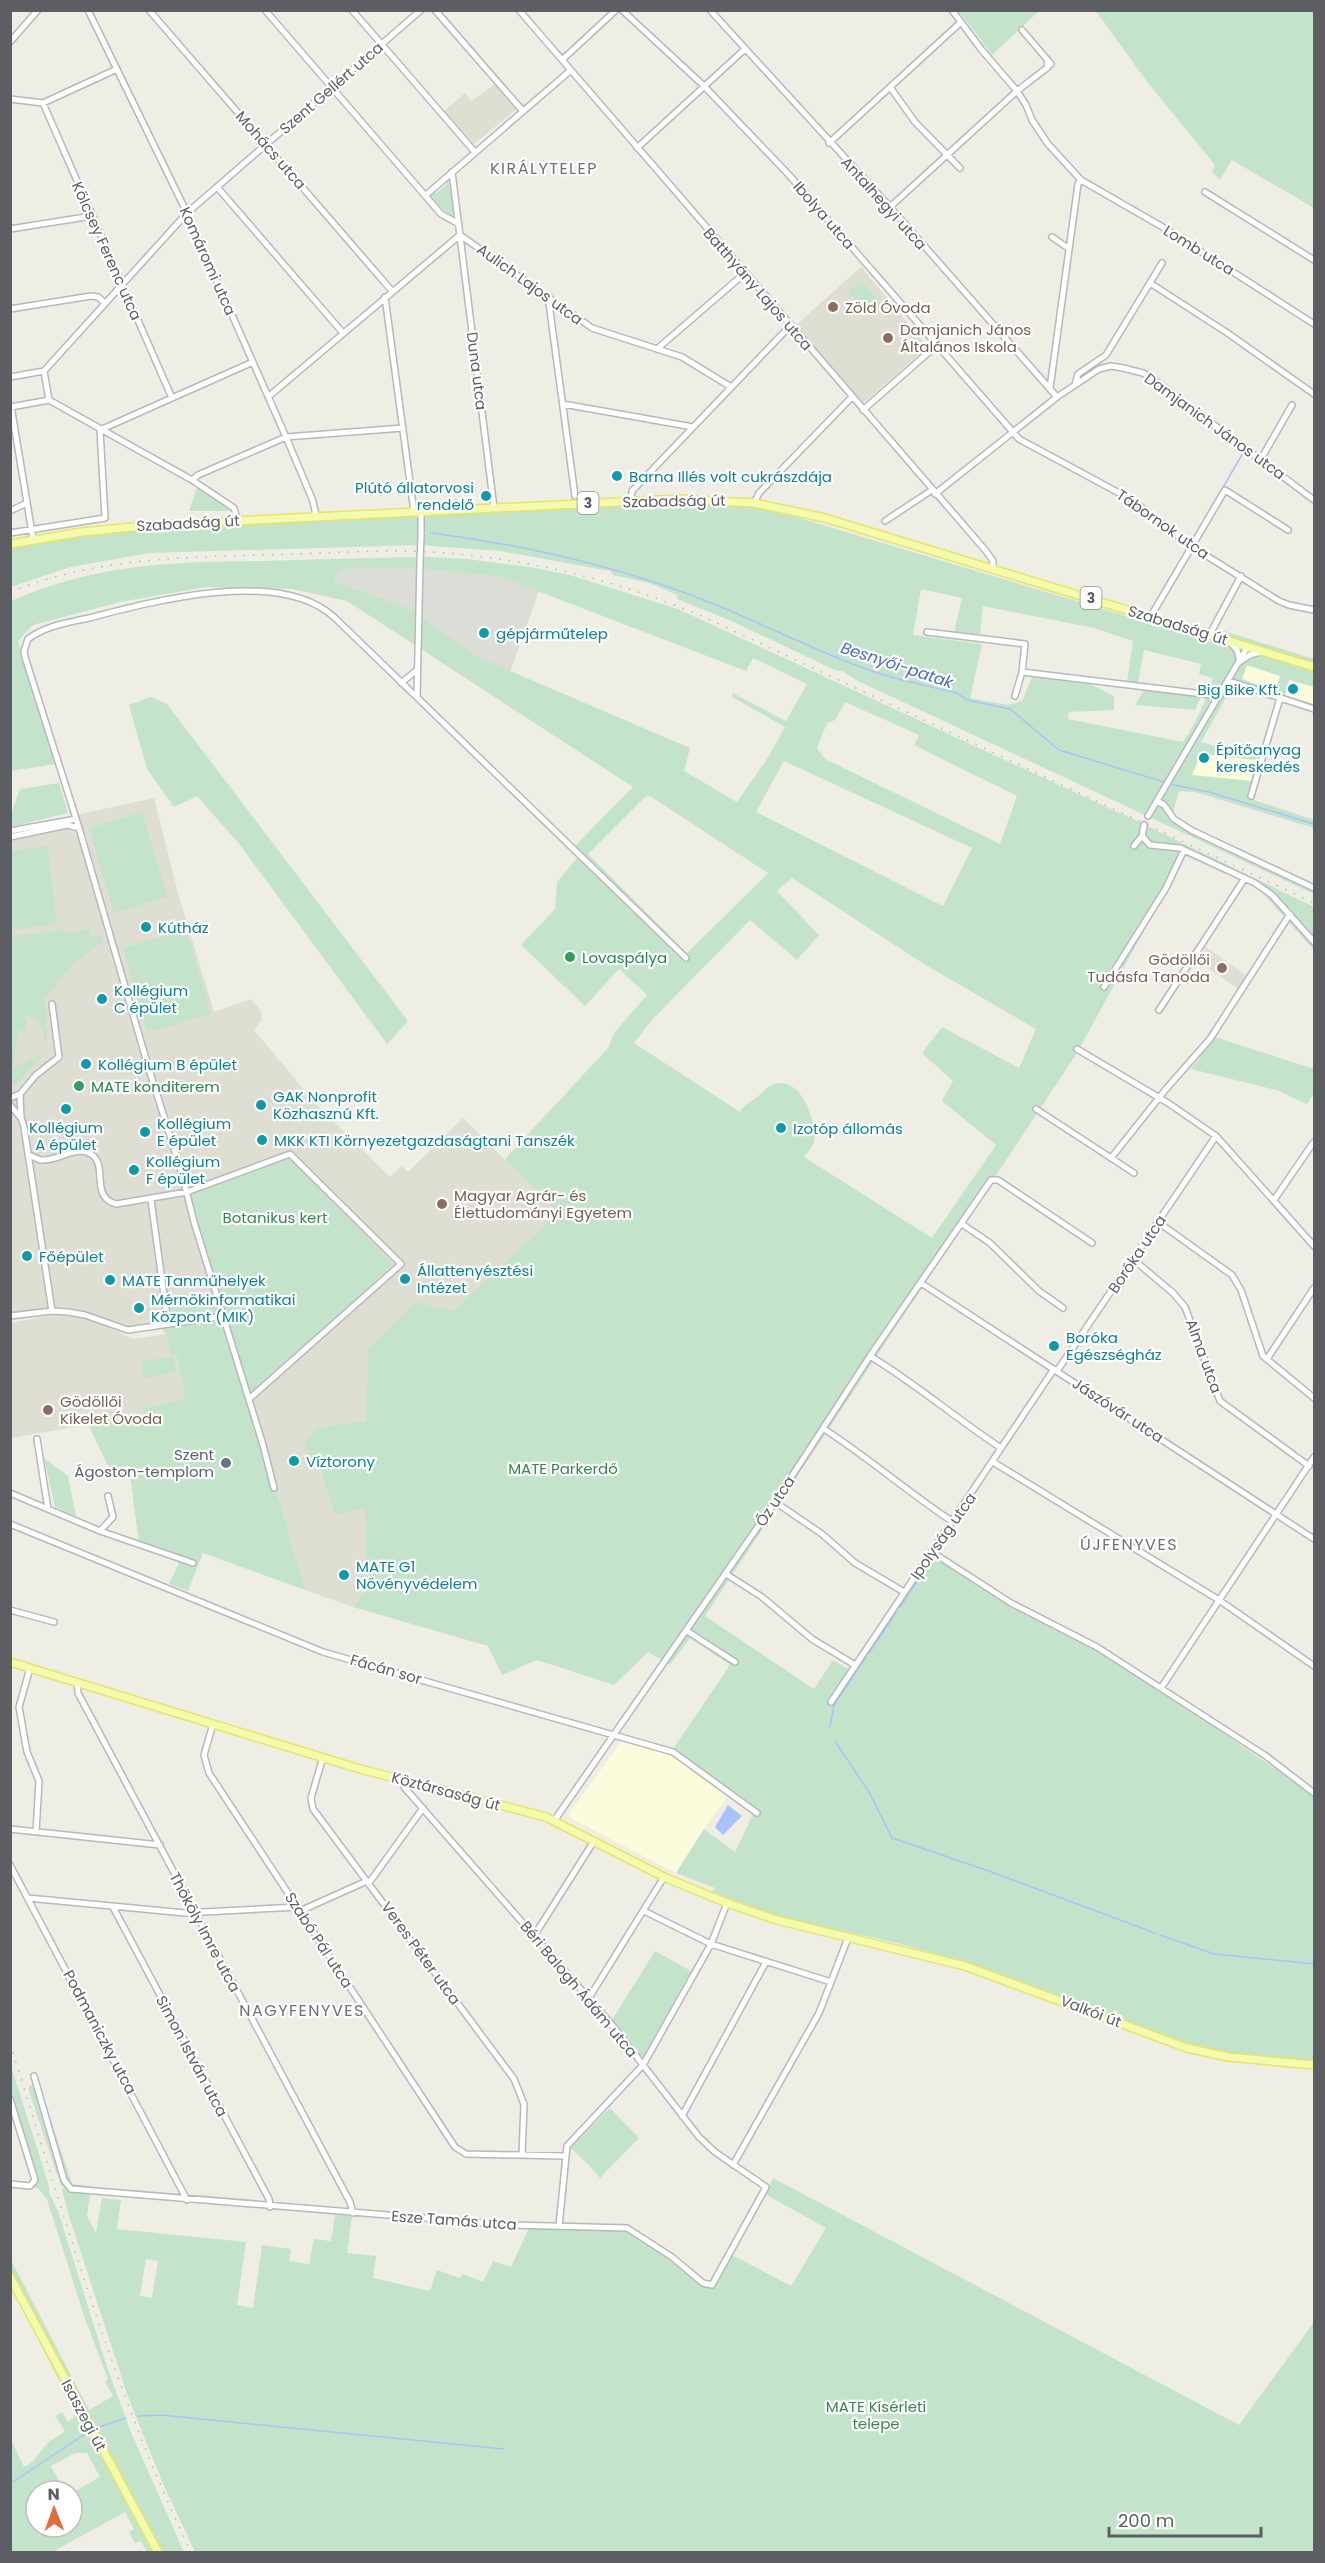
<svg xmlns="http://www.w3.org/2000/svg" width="1325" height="2563" viewBox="0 0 1325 2563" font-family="Poppins,sans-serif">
<rect width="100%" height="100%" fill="#eeeee5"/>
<path fill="#fbfcdc" d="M1246,665L1280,676L1275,691L1241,679Z
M1289,680L1314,687V704L1285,695Z
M1201,754L1256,760L1251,781L1191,775Z
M622,1741L671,1752L729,1795L704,1829L676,1873L572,1819L569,1813Z"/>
<path fill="#ddddd7" d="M410,568L501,577L539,591L510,672L477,657L407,607L333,581L340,569Z"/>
<path fill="#deded3" d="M495,84L517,109L474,144L444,111L465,93L472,101Z
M861,267L928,347L863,403L796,325Z
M154,798L178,893L214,1012L251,999L261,1011L262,1020L254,1030L316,1104L390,1177L402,1166L408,1172L463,1118L559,1213L453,1311L368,1349L366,1421L330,1425L314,1464L320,1469L335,1515L365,1509L366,1588L353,1607L305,1590L249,1394L258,1393L393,1264L208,1254L219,1294L163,1312L159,1325L131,1330L96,1315L55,1309L11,1314V829Z
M1206,947L1247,976L1238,989L1197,960Z
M52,1315H73L95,1320L132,1339L166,1334L170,1355L176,1354L185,1400L144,1408L145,1415L11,1438L10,1323Z"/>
<path fill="#c3e4cb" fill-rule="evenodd" d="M959,11H1039L992,55Z
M1096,11H1314V208L1232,160L1220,180L1212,172L1215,165L1148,83Z
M448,179L455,214L451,217L430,196L433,191L435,194L447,184L445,181Z
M861,281L882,305L869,316L848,292Z
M197,488L229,507L233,511H189Z
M705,503L766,508L1216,643L1221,630L1314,659V687L1290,680L1285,695L1314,704V713L1232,687L1201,742L1266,760L1254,800L1314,820V828L1195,792L1179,791L1172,815L1200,832L1314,883V894L858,681L842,671H837L729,620L677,599V595L649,583L613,575L610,571L501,551L417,545L150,553L70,567L11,587V547L101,532L224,523ZM921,589L962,598L954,632L980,635L983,606L1094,628L1133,641L1127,682L1138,683L1144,650L1201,664L1199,674L1213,678C1206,701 1196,722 1183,742L1068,719L1069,712L1114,710V696L1090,684L1032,677L1022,701L1008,705L970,698L982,644L913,635ZM1247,665L1280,676L1275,691L1242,679ZM1201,754L1255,760L1251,781L1192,775Z
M427,557L467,559L530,567L570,575L678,609L1137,821L1314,907V950L1258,888L1185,856L1077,1053L705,1616L814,1689L833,1660L853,1672L894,1608L931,1559L936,1558L1014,1609L1115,1660L1314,1795V2063L1233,2055L1188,2046L974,1965L897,1943L781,1917L712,1892L715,1888L676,1873L704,1829L735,1852L753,1814L671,1752L730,1665L690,1638L670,1665L648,1652L614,1685L537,1660L502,1675L488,1646L353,1607L366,1588L365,1509L335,1515L320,1469L314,1464L305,1445L314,1430L330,1425L366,1421L368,1349L416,1302L453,1311L558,1213L505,1159L608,1048L614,1033L647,995L619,969L585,1006L521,945L555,909L557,882L580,855L573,848L633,787L347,601L292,589L206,587L120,602L33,625L18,641L55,764L11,771V601C96,564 170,562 262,561C317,559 372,558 427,557ZM410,568L501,577L746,671L753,658L807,684L786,721L733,693L732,697L785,727L767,759L737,802L684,771L690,748L478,657L407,607L333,581L340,569ZM845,702L919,735L914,745L1017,796L1000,844L825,759L817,748L827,723L835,720ZM784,761L972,848L943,906L756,812ZM650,796L768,873L687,953L588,854L645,797ZM792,878L924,964L1036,1029L1019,1068L942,1027L922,1053L953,1081L942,1101L996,1145L932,1238L804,1157C807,1152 813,1147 814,1141C817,1121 800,1073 772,1085C767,1087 762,1093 757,1097C751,1102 743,1104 740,1112L634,1043L652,1020L750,920L797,960L819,935L777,891Z
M1145,689L1201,697L1195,710L1135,705Z
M151,697L167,704L408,1021L387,1044L240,845L197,796L174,807L147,769L129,705Z
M59,783L68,813L11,827V814L20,789Z
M142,812L167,897L114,913L89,828Z
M47,846L57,924L11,930V851Z
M59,927L65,933L90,929L92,937L103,936V941L73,964L45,999L47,1043L38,1021L25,1015L27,1031H18L13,1067C25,1064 33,1057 45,1053L17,1084H11V936L54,932Z
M186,930L211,1014L148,1032L123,948Z
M1215,1037L1314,1069V1093L1307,1104L1276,1090L1191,1069Z
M289,1158L393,1264L258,1393L249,1395L305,1590L203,1553L188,1591L169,1584L181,1558L139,1544L129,1466L109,1468L89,1426L144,1415V1408L185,1399L176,1354L170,1355L166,1334L159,1325L163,1312V1301L218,1294L191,1196Z
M173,1356L176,1372L144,1378L141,1362Z
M44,1458L68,1476L76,1516L55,1507Z
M655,1951L691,1971L643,2057H640L612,2020Z
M11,2066L49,2186V2193L58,2211L107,2367L132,2435L184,2552H147L141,2541L135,2543L129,2532L134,2529L125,2512L56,2550L57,2552H11V2440L24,2467C37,2461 39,2451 49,2442C54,2438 60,2436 65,2431L55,2416L62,2412L68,2422L74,2417V2410L11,2286L10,2258L89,2410L113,2396L105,2382L108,2379L85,2319L47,2199L38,2188H34L11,2109ZM75,2453H87L100,2477L72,2493V2527H36V2491H64L51,2466Z
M32,2075H36L72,2184L91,2186L87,2216L96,2233L102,2198L121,2200L117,2229L246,2242L237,2305L253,2308L262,2245L291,2249L289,2261L309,2264L314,2239L331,2241L335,2215L352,2216L347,2253L376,2256L373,2278L430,2291L437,2270L460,2278L463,2274L483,2282L493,2261L511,2267L529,2228L623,2229L630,2231L661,2250L711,2288L732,2255L791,2286L826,2228L765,2194L773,2178L1239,2425L1314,2322V2552H195L164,2486L128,2397L68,2213L62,2190L64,2187L61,2186L28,2088L34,2083ZM146,2259L158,2261L152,2298L140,2296Z
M610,2108L639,2138L600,2178L588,2164L570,2148Z"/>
<path fill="#a9c3fa" d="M728,1805L742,1816L723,1835L715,1827Z"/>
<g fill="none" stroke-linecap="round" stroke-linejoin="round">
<path stroke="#a9c3fa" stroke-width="1.5" d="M431,533C517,544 606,564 688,594C749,616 807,648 869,670C897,680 928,686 957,693L967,700L1010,709L1059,750L1164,782
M1191,542L1243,453
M1169,784L1209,792L1314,824
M900,1607L930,1562
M869,1653L896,1613
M830,1727L834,1705L866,1657
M835,1741L869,1792L892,1838L989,1871L1155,1933
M1160,1935L1214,1954L1314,1964
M138,2416L161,2415L504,2449
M99,2427L126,2418
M10,2484L85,2434"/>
<g stroke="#b7b8be" stroke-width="8">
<path id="minor" d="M88,10L187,213L286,437L313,501L316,516
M149,10L392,291
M265,10L441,214L459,224
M352,10L474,151
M435,10L522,110
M519,10L986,551L993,561V569
M622,10L704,86L789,175L1019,439L1132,500L1191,546L1279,601L1289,605L1314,610
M710,10L890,207L1057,397
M952,10L981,49L1017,91L1026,105L1032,120L1048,144L1081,180L1166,229L1314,324
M1022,30L1051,64
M10,42L38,10
M562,60L616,10
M890,87L915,122L960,168
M10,99L43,103L117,69
M43,103L172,398
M829,143L960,23
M637,148L745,49
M452,172L494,508
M217,187L343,333
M1205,192L1314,260
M426,195L571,70
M890,207L1017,91L1048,67L1047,59
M10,229L92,216
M460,235L592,328L682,357L731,387
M1052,237L1068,248
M1150,283L1226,332L1314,394
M548,296L575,496
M385,297L414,512
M10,309L91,296L98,297L105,303
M657,349L745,273
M44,371L187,213L421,10
M10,377L44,371L49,400
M1075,385L1078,374L1106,355L1162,263
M1050,388L1078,184L1081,180
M268,397L460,235
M563,404L693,427
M11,406L33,539
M11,407L49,400L192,480L234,508L237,520
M863,410L937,345
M100,430L253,362
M1261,459L1292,405
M192,480L198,475L286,437L403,428
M935,494L1057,397L1099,369L1111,366L1123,368L1143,373L1153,379L1314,500
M631,501L632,491L790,326
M754,503L759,493L851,398
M10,511L27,503
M885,521L932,490
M10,533L105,518L100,430
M421,536V511
M1151,616L1225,490L1288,530
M927,632L1025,644L1022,672
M1210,634L1241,576
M1230,642L1237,650L1240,662
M1241,661L1250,655L1263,651
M1229,681L1314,709
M401,683L417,670
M1015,696L1022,672L1220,696
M417,697L420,562
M1251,796L1280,698
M1157,801L1164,805L1174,819L1191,830L1314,888
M1148,816L1248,646
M1144,825L1142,836L1150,845L1180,848L1255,883L1272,895L1314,942
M10,831L76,819
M10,837L67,825L79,828
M1134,846L1142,836
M1104,987L1166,888L1184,850
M1159,1010L1245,878
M1077,1049L1168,1103L1216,1136L1314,1246
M20,1094L21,1117
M10,1098L20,1094L36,1075L59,1057L52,1004
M10,1105L21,1118L24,1127L52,1311
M1036,1109L1134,1173
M28,1155C32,1156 37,1159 41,1160C56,1162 76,1145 91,1154C109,1166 89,1196 116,1204L187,1192L290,1154L401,1264L249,1399
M1111,1158L1166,1089L1210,1039L1290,914
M151,1200L166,1310
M1274,1200L1313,1143
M1158,1222L1232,1275L1241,1290L1263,1356L1314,1398
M962,1224L990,1243L1039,1291L1063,1308
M1134,1260L1173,1293L1185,1307L1220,1401L1309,1466
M921,1283L1314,1539
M10,1316L52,1311L68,1312L85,1315L128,1330L224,1316
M870,1356C916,1384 957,1419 1001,1448
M1267,1359L1314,1288
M1057,1371L1216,1136
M824,1429C869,1458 909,1493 953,1522
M37,1439L48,1509
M993,1462L1219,1600L1314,1666
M274,1488L263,1445L194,1222L182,1174L148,1066L79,828L25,657L24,651L28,639C46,625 72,622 93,617C158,600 279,568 334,617L686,958
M10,1493L100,1531L193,1563
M775,1502L822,1534L855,1563L904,1592
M10,1524L323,1652L673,1752L757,1813
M100,1531L113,1517L108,1496
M932,1552L1011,1603L1097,1647L1266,1756L1314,1793
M726,1574L762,1597L812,1639L855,1665
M10,1610L54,1622
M687,1631L735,1662
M30,1668L19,1707L27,1752L39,1781L36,1832
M77,1682L78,1693L350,2202L353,2213
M1161,1688L1314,1457
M831,1702L1054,1369
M213,1724L204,1755L209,1773L455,2147L466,2154L564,2156
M323,1757L311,1798L313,1809L514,2079L524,2104L522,2155
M554,1821L775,1502L870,1356L991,1180H998L1092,1243
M10,1829L160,1845
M10,1865L187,2200
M369,1883L423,1808
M28,1898L185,1913L298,1907
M113,1907L269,2199L270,2207
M300,1911L367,1881
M644,1911L711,1944L831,1982
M534,1936L594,1841
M589,1998L664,1877
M34,2076L64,2180L71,2189L511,2225L627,2228L672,2257L703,2283L712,2285L766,2187L715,2152L699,2137L612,2025L404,1787L402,1780
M10,2099L35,2180L30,2186L10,2184
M682,2116L766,1962
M733,2165L819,2013L848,1938
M559,2226L567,2146L643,2065L711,1944L727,1903"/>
</g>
<g stroke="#e9e463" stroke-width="10">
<path id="major" d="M10,544L82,532L153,525L679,499L754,503L825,518L1314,667
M10,1662L360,1769L546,1817L664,1877L727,1903L777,1920L965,1966L1187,2048L1228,2057L1314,2065
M10,2277L158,2552"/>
</g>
<use href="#minor" stroke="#fff" stroke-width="5"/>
<use href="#major" stroke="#f4faae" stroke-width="7"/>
<path stroke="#b7b7b8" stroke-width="1.5" stroke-dasharray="1.5 8" stroke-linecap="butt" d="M10,592C92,559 178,557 264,555C320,554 376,549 432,552C527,558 617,580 704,617L1314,903
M10,2043C64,2215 113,2390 191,2552"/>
<g stroke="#b7b8be" stroke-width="8" stroke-linecap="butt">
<path id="minor-bridge" d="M420,562L421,536"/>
</g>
<use href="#minor-bridge" stroke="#fff" stroke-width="5"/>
</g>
<g fill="#8d6e63" stroke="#fff" stroke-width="2">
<circle cx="833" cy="307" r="6"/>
<circle cx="888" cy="338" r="6"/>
<circle cx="1222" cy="968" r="6"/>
<circle cx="442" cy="1204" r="6"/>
<circle cx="48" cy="1410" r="6"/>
</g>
<g fill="#0f9aa8" stroke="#fff" stroke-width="2">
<circle cx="617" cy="476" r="6"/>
<circle cx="486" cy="496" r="6"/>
<circle cx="484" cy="633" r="6"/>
<circle cx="1293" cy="689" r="6"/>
<circle cx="1204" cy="758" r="6"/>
<circle cx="146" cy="927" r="6"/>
<circle cx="102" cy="999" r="6"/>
<circle cx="86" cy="1064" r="6"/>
<circle cx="261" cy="1105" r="6"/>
<circle cx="66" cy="1109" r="6"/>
<circle cx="781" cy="1128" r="6"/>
<circle cx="145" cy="1132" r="6"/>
<circle cx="262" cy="1140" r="6"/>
<circle cx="134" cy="1170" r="6"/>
<circle cx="27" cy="1256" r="6"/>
<circle cx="405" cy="1279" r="6"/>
<circle cx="110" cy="1280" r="6"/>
<circle cx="139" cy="1308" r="6"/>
<circle cx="1054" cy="1346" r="6"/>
<circle cx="294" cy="1461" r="6"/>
<circle cx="344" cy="1575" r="6"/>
</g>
<g fill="#2e9e5b" stroke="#fff" stroke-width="2">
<circle cx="570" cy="957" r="6"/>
<circle cx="79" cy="1086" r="6"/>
</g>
<circle fill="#6b7280" stroke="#fff" stroke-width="2" cx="226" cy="1463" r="6"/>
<g text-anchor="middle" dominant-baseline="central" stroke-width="4.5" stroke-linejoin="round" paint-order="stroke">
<g fill="#fff" stroke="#8e8e92" stroke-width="1.5">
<rect x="577.5" y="492" width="21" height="22" rx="4.5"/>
<rect x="1080.5" y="587" width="21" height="22" rx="4.5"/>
</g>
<g font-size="14" font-weight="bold" fill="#5d5e64">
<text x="588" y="503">3</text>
<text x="1091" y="598">3</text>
</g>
<g font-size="15" fill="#5d5e64" stroke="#fff">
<text transform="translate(331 88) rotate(-41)">Szent Gellért utca</text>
<text transform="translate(271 150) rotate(49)">Mohács utca</text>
<text transform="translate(884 203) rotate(48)">Antalhegyi utca</text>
<text transform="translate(824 215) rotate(49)">Ibolya utca</text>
<text transform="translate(1199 250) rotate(32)">Lomb utca</text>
<text transform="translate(107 251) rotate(66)">Kölcsey Ferenc utca</text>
<text transform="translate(208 261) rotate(66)">Komáromi utca</text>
<text transform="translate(530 284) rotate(36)">Aulich Lajos utca</text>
<text transform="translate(758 289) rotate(49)">Batthyány Lajos utca</text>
<text transform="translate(477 371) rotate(83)">Duna utca</text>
<text transform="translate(1215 426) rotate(36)">Damjanich János utca</text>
<text transform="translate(674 501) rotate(-1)">Szabadság út</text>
<text transform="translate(188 523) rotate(-3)">Szabadság út</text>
<text transform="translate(1163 524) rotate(35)">Tábornok utca</text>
<text transform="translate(1178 625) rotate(17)">Szabadság út</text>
<text transform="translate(1137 1254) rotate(-56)">Boróka utca</text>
<text transform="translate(1204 1356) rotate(70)">Alma utca</text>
<text transform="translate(1118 1410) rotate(33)">Jászóvár utca</text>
<text transform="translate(775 1501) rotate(-56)">Őz utca</text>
<text transform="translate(943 1536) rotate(-55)">Ipolyság utca</text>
<text transform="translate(386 1669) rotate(16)">Fácán sor</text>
<text transform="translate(446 1791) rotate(15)">Köztársaság út</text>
<text transform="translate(205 1932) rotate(62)">Thököly Imre utca</text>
<text transform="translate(319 1940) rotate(57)">Szabó Pál utca</text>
<text transform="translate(421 1953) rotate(54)">Veres Péter utca</text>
<text transform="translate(579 1989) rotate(50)">Béri Balogh Ádám utca</text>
<text transform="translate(1091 2011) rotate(21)">Valkói út</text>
<text transform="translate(100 2032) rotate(62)">Podmaniczky utca</text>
<text transform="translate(192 2056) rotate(62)">Simon István utca</text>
<text transform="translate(454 2220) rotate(4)">Esze Tamás utca</text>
<text transform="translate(84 2415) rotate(62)">Isaszegi út</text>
</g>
<g font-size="15" fill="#785e54" stroke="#fff" text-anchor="start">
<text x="845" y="307">Zöld Óvoda</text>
<text x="900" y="329">Damjanich János<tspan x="900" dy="17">Általános Iskola</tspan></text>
<text x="1210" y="959" text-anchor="end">Gödöllői<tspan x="1210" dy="17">Tudásfa Tanoda</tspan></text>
<text x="454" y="1195">Magyar Agrár- és<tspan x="454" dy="17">Élettudományi Egyetem</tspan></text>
<text x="60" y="1401">Gödöllői<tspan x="60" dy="17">Kikelet Óvoda</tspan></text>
</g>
<g font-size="15" fill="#0d838f" stroke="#fff" text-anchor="start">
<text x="629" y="476">Barna Illés volt cukrászdája</text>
<text x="474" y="487" text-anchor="end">Plútó állatorvosi<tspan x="474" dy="17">rendelő</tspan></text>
<text x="496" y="633">gépjárműtelep</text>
<text x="1281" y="689" text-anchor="end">Big Bike Kft.</text>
<text x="1216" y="749">Építőanyag<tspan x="1216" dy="17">kereskedés</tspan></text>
<text x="158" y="927">Kútház</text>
<text x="114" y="990">Kollégium<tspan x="114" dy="17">C épület</tspan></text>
<text x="98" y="1064">Kollégium B épület</text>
<text x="273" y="1096">GAK Nonprofit<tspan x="273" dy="17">Közhasznú Kft.</tspan></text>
<text x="157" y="1123">Kollégium<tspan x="157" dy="17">E épület</tspan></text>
<text x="66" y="1127" text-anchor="middle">Kollégium<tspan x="66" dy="17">A épület</tspan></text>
<text x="793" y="1128">Izotóp állomás</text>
<text x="274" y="1140">MKK KTI Környezetgazdaságtani Tanszék</text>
<text x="146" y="1161">Kollégium<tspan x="146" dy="17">F épület</tspan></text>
<text x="39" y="1256">Főépület</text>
<text x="417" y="1270">Állattenyésztési<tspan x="417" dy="17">Intézet</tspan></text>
<text x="122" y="1280">MATE Tanműhelyek</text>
<text x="151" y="1299">Mérnökinformatikai<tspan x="151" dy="17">Központ (MIK)</tspan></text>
<text x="1066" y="1337">Boróka<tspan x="1066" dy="17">Egészségház</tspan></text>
<text x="306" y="1461">Víztorony</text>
<text x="356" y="1566">MATE G1<tspan x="356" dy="17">Növényvédelem</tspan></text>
</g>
<g font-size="15" fill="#27864d" stroke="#fff" text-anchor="start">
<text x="582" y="957">Lovaspálya</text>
<text x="91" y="1086">MATE konditerem</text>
</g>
<g font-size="15" fill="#3b8551" stroke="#fff">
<text x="275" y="1217">Botanikus kert</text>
<text x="563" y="1468">MATE Parkerdő</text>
<text x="876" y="2406">MATE Kísérleti<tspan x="876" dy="17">telepe</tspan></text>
</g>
<g font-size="15" fill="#5b616d" stroke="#fff" text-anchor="end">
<text x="214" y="1454">Szent<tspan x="214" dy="17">Ágoston-templom</tspan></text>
</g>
<g font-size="16" letter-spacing="1.5" fill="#6e7076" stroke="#fff">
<text x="544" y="168">KIRÁLYTELEP</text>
<text x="1129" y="1544">ÚJFENYVES</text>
<text x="302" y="2010">NAGYFENYVES</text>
</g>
<g font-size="16" font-style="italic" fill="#4d68bc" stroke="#fff">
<text transform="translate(897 665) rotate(18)">Besnyői-patak</text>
</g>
</g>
<rect width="1325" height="2563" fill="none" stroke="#5d5e64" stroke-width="24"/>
<g transform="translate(54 2509) rotate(359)"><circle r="28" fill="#ffffff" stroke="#bebfc1" stroke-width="1.5"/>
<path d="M0-4.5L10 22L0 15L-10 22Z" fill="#df6f3a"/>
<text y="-9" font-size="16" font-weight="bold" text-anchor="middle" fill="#5d5e64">N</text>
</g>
<path d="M1109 2527v9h152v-9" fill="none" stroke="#5d5e64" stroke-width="3"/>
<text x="1118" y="2527" font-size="18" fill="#5d5e64" stroke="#ffffff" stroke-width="4.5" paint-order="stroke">200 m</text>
</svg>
